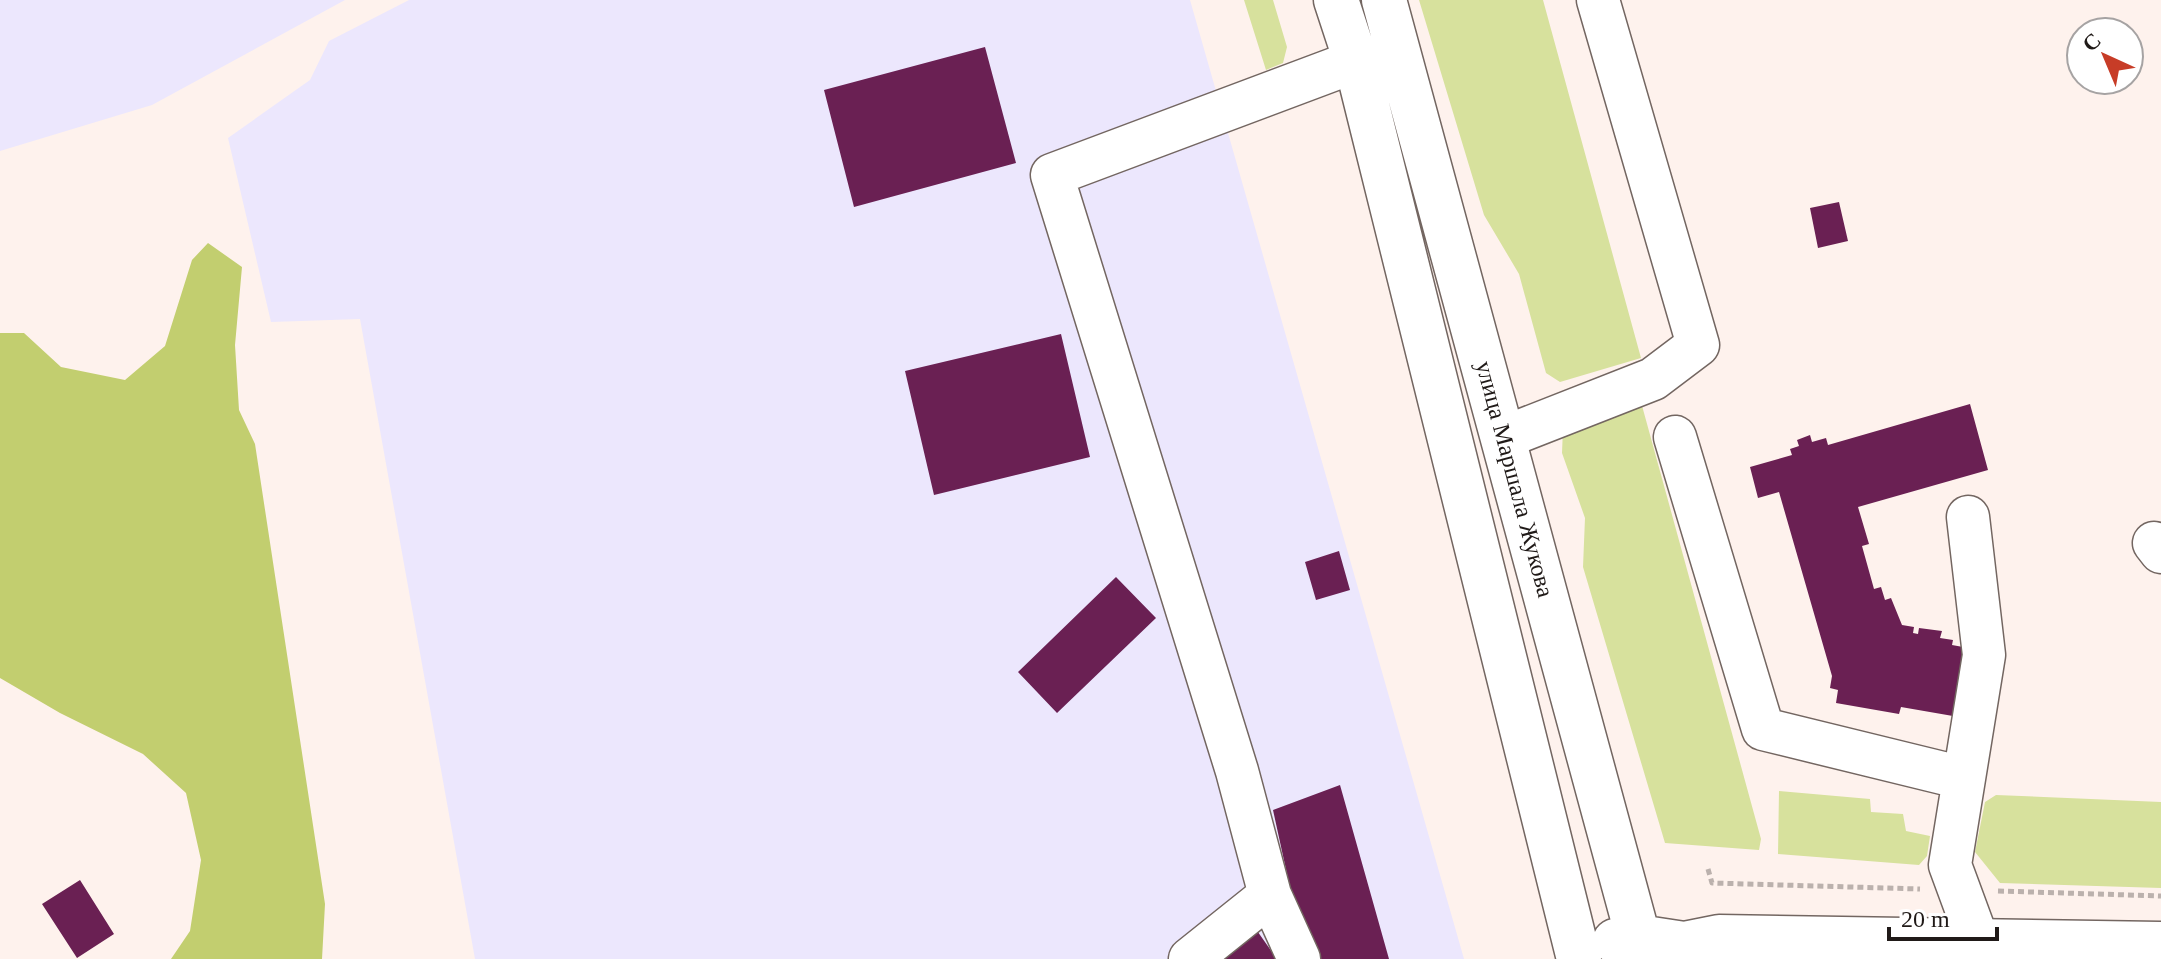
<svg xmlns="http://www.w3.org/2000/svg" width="2161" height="959" viewBox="0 0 2161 959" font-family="Georgia,serif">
<rect width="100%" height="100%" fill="#fef2ed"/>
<path fill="#ece7fd" d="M0,0H345L152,105L0,151Z
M409,0H1190L1464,959H475L360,319L271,322L228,138L310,80L329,41Z"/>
<path fill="#d7e19d" d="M1244,0H1273L1287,47L1283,63L1266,70Z
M1419,0H1543L1641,358L1560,382L1546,373L1519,274L1484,215Z
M1641,402L1761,839L1759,850L1665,843L1583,567L1585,518L1562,453L1563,428Z
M1779,791L1870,799L1871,812L1903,814L1906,831L1930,836L1927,856L1919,865L1778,854Z
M1996,795L2161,802V888L2000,883L1975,852L1985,802Z"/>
<path fill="#c2ce6f" d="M208,243L242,267L235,345L239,410L255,444L325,904L322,959H171L190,931L201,860L186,793L143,754L60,713L0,678V333H24L61,367L125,380L165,346L192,260Z"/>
<path fill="#6a2053" d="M985,47L1016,163L854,207L824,90Z
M1839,202L1848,241L1818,248L1810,208Z
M1061,334L1090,457L934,495L905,371Z
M1970,404L1988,470L1858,507L1869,544L1862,546L1874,589L1881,587L1885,600L1891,598L1902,625L1914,627L1913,633L1918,634L1919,628L1942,631L1940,638L1953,640L1952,645L1974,649L1976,720L1901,707L1899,714L1836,703L1838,690L1830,688L1832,676L1779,492L1758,498L1750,467L1792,455L1790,449L1799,446L1797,440L1810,435L1812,442L1826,438L1828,445Z
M1339,551L1350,590L1316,600L1305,562Z
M1116,577L1156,618L1057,713L1018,672Z
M1340,785L1389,959H1315L1292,897L1273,810Z
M80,880L114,934L77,958L42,904Z
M1253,925L1277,959H1213Z"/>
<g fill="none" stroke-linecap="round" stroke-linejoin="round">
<g stroke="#736661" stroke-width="45">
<path id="minor" d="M1505,437L1653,379L1698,345L1598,0
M1675,437L1763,729L1963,778
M1968,517L1984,655L1950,865L1978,941
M2154,543L2161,552
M1190,959L1270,895
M1299,959L1270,895L1237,771L1052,175L1356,61"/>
</g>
<g stroke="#736661" stroke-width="47">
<path id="major" d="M1336,0L1356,61L1579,959
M1384,0L1644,959
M1615,941L1638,937L1684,944L1719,937L2161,944"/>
</g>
<path stroke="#bbb1ad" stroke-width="5" stroke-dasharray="6 4" stroke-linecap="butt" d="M1708,869L1712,883L1920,889
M1998,891L2161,896"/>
<use href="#minor" stroke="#fff" stroke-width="42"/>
<use href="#major" stroke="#fff" stroke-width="44"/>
</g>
<g text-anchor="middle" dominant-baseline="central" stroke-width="8" stroke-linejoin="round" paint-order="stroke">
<g font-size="24" fill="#201a18" stroke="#fff">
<text transform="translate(1515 479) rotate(75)">улица Маршала Жукова</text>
</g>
</g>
<g transform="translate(2105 56) rotate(316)"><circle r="38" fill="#ffffff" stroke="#a6a3a3" stroke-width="2"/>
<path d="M0-6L14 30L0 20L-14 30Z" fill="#c73c27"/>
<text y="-12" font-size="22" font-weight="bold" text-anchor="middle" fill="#201a18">С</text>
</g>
<path d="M1889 927v12h108v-12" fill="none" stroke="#201a18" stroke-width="4"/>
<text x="1901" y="927" font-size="24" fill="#201a18" stroke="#ffffff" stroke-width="6" paint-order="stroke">20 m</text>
</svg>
